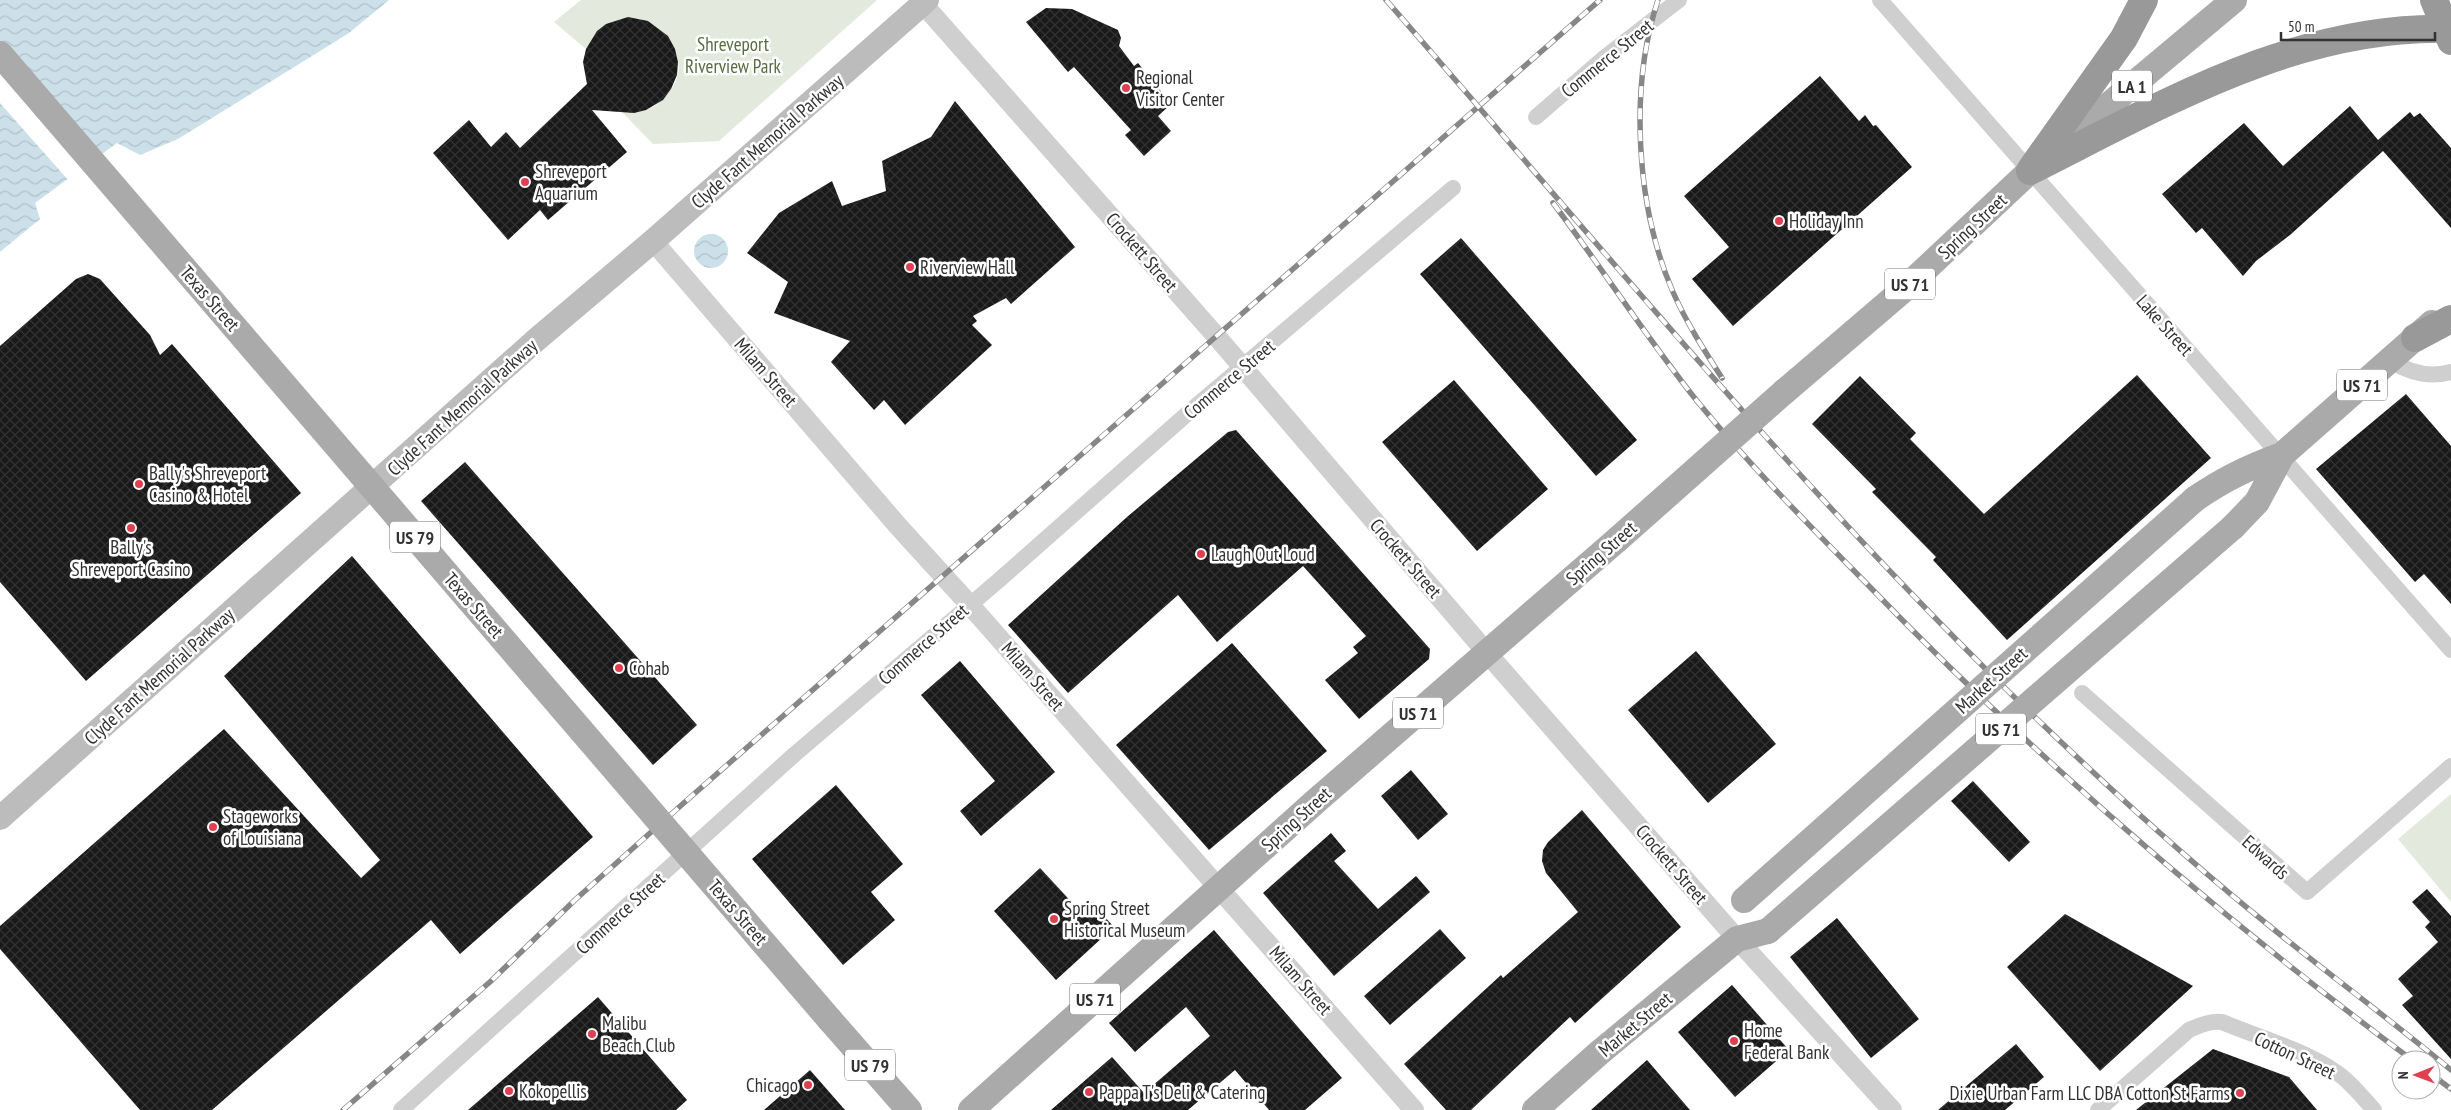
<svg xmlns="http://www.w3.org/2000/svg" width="2451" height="1110" viewBox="0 0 2451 1110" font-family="'PT Sans Narrow',sans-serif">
<defs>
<pattern id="water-waves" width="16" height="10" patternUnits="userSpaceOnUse" patternTransform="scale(1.25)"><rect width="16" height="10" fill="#cce0ea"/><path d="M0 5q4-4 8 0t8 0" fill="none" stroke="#b0c1c9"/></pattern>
<pattern id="building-cross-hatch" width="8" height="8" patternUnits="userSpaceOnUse" patternTransform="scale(1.25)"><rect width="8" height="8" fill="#191919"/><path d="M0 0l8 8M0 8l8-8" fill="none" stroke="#323232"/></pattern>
</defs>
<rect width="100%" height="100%" fill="#fff"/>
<path fill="#e3e9dc" d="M581,0H877L719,141L653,144L622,112C629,111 637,112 645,110C655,108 663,100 669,92C708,41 619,0 586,49L554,22Z
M2451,794V902L2398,839Z"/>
<path fill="url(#water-waves)" d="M0,0H389L349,33L178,139L140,155L117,143L35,203L40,219L0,252Z
M694 251a17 17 0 1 1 34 0a17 17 0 1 1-34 0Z"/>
<path fill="#fff" d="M0,44L100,158L69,181L0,103Z"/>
<path fill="url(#building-cross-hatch)" d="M1046,8L1072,9L1118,30L1121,38L1119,46L1134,66L1138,63L1171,104L1158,116L1171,131L1144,156L1125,135L1131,130L1074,67L1068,72L1026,22Z
M628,17L648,21L668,36L675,49L678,62L677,75L671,89L663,100L646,110L634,113L592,110L627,152L548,220L540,210L508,240L433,153L469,120L491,147L506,132L520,148L587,84L583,62L586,49L597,31L606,24Z
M1820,76L1859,121L1865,115L1873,126L1876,125L1912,167L1733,326L1692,279L1729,247L1684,196Z
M955,101L1075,247L1011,304L1006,298L973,316L977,321L972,325L992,345L905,425L884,400L874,410L831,362L850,341L774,313L788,282L747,253L779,213L832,181L842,206L886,191L882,161L931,137Z
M2350,106L2378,140L2410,112L2414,117L2420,113L2451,148V228L2383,151L2290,235L2256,261L2243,276L2202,228L2196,233L2162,194L2244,123L2283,166Z
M1461,238L1637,440L1596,476L1420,274Z
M88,274L100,279L150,335L160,355L172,344L301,493L86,681L0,582V346L76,279Z
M2137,375L2211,458L2007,640L1933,560L1936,557L1872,492L1876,489L1812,424L1860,376L1916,433L1910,439L1984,514Z
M1454,380L1548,489L1477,551L1382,442Z
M2406,394L2451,446V604L2424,574L2415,582L2316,469Z
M1236,430L1430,649L1429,659L1359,719L1325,680L1358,653L1353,647L1366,636L1303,566L1217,642L1178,595L1068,693L1008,625L1127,517L1228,432Z
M465,462L697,725L653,765L421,501Z
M352,556L593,837L460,954L431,920L212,1110H140L0,949V926L224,729L361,878L380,860L224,676Z
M1232,643L1327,751L1209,850L1116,745Z
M1696,651L1776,744L1708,803L1628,710Z
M960,661L1055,772L981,836L960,811L995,781L921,695Z
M1411,770L1448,814L1418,840L1381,796Z
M1973,781L2030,842L2009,862L1951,801Z
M836,785L903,864L871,892L895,920L843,965L752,859Z
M1582,810L1681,927L1575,1023L1570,1017L1471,1110H1446L1404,1064L1501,975L1503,978L1578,912L1546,873L1542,861L1543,850L1548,842Z
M1331,833L1346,851L1334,861L1378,909L1416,876L1430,892L1334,976L1263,893Z
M1040,868L1078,909L1089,900L1114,927L1056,980L994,911Z
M2427,889L2451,916V1059L2402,1005L2413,996L2398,979L2438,942L2425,927L2430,922L2412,902Z
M2065,914L2193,986L2100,1071L2007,967Z
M1837,918L1919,1019L1871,1058L1790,957Z
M1440,929L1466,958L1390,1025L1364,996Z
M1214,930L1342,1078L1305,1110H1269L1235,1070L1188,1110H1051L1112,1057L1144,1093L1210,1036L1186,1007L1135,1052L1109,1023Z
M1732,985L1789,1050L1735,1097L1678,1032Z
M598,997L687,1100L676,1110H468Z
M2016,1044L2044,1077L2005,1110H1938Z
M2213,1049L2289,1077L2317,1110H2136Z
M1647,1060L1690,1110H1591L1610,1093Z
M810,1070L845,1110H764Z"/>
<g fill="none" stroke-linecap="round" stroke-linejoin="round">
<path stroke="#cfcfcf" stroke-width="16" d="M1880,0L2451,650
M1536,117L1604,58L1679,0
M2389,360C2408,372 2430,378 2451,372
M2082,693L2307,892L2451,766
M401,1110L795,754L998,581L1196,406L1453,188
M2098,1110L2189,1030C2201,1025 2209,1021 2222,1022C2258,1037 2304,1050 2336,1072C2351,1082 2362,1097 2374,1110"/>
<path stroke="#cfcfcf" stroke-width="20" d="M923,4L1217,337L1487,653L1737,939L1892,1110
M653,241L898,526L969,604L1414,1110"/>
<path stroke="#bcbcbc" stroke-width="24" d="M0,818L536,340L653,241L927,0"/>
<path stroke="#aaa" stroke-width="26" d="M1785,391L1902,291L2030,171L2234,0
M2195,499C2222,480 2251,466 2282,455
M2233,527L2257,502L2282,455L2432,323
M830,1020L909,1110
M971,1110L1316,801L1618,539
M1535,1110L1599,1053L1737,939L1768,931"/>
<path stroke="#999" stroke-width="28" d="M2031,169L2124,38L2144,0
M2030,171C2162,105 2298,24 2451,29
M2415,338L2451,319"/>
<g stroke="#878787" stroke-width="5.5">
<path id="rail" d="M1386,0C1599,244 1805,497 2039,721C2114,793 2191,863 2272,928C2331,976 2392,1021 2451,1070
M1658,0C1629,88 1636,207 1673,292C1686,322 1704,350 1722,378
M1553,203C1602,268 1646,337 1697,401C1750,466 1809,525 1868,585C2036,759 2219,916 2412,1060
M2431,1074L2451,1089
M343,1110L491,981L576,899L686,801L1600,0"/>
</g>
<use href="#rail" stroke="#fff" stroke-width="4" stroke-dasharray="11" stroke-linecap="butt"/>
<path stroke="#aaa" stroke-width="26" d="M0,54L830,1020
M1618,539L1785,391
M1744,900L2195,499
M1768,931L2233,527"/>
<path stroke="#999" stroke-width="28" d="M2434,0L2451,41"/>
</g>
<g fill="#de4051" stroke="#fff" stroke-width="2">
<circle cx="1126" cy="88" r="5"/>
<circle cx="525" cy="182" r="5"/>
<circle cx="1779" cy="221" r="5"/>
<circle cx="910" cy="267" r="5"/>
<circle cx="139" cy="484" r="5"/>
<circle cx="131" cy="528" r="5"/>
<circle cx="1201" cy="554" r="5"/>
<circle cx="619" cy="668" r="5"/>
<circle cx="213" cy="827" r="5"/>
<circle cx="1054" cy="919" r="5"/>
<circle cx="592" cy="1034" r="5"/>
<circle cx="1734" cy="1041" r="5"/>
<circle cx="808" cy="1085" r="5"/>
<circle cx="509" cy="1091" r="5"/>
<circle cx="1089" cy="1092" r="5"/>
<circle cx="2240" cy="1093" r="5"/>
</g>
<g text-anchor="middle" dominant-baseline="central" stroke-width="5" stroke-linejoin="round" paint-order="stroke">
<g fill="#fff" stroke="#707070" stroke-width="1">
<rect x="2112" y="70.5" width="40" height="31" rx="4"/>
<rect x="1885" y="268.5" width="50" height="31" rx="4"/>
<rect x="2337" y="369.5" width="50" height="31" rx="4"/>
<rect x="390" y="521.5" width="50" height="31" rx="4"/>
<rect x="1393" y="697.5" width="50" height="31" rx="4"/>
<rect x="1976" y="713.5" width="50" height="31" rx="4"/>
<rect x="1070" y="983.5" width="50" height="31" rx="4"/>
<rect x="845" y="1049.5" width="50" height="31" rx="4"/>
</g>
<g font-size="18" font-weight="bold" fill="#323232">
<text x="2132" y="86">LA 1</text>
<text x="1910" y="284">US 71</text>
<text x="2362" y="385">US 71</text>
<text x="415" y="537">US 79</text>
<text x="1418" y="713">US 71</text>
<text x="2001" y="729">US 71</text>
<text x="1095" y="999">US 71</text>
<text x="870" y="1065">US 79</text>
</g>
<g font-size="19" fill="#576d41" stroke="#fff">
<text x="733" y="44">Shreveport<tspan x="733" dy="22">Riverview Park</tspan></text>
</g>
<g font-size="19" fill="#323232" stroke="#fff">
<text transform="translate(1607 58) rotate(-39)">Commerce Street</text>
<text transform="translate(767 141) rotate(-41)">Clyde Fant Memorial Parkway</text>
<text transform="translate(1972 226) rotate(-43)">Spring Street</text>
<text transform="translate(1142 252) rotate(49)">Crockett Street</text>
<text transform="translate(210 298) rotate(49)">Texas Street</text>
<text transform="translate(2165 325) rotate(48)">Lake Street</text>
<text transform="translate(766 372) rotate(49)">Milam Street</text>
<text transform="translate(1229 379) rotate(-40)">Commerce Street</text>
<text transform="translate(462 407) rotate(-42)">Clyde Fant Memorial Parkway</text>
<text transform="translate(1601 553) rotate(-41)">Spring Street</text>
<text transform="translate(1406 558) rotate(49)">Crockett Street</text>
<text transform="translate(474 605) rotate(49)">Texas Street</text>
<text transform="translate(923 644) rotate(-41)">Commerce Street</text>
<text transform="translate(159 676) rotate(-42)">Clyde Fant Memorial Parkway</text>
<text transform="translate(1033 676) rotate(49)">Milam Street</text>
<text transform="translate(1991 680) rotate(-42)">Market Street</text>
<text transform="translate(1296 819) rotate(-42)">Spring Street</text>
<text transform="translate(2266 857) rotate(42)">Edwards</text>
<text transform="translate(1672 864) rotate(49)">Crockett Street</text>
<text transform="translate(738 912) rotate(49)">Texas Street</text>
<text transform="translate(620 913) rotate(-42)">Commerce Street</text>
<text transform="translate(1301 980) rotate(49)">Milam Street</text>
<text transform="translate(1635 1024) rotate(-40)">Market Street</text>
<text transform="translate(2295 1055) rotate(25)">Cotton Street</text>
</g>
<g font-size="19" fill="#323232" stroke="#fff" text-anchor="start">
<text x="1136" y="77">Regional<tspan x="1136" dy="22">Visitor Center</tspan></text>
<text x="535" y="171">Shreveport<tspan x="535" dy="22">Aquarium</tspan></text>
<text x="1789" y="221">Holiday Inn</text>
<text x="920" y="267">Riverview Hall</text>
<text x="149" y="473">Bally's Shreveport<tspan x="149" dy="22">Casino &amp; Hotel</tspan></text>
<text x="131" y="547" text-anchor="middle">Bally's<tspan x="131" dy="22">Shreveport Casino</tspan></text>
<text x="1211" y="554">Laugh Out Loud</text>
<text x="629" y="668">Cohab</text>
<text x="223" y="816">Stageworks<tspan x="223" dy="22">of Louisiana</tspan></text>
<text x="1064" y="908">Spring Street<tspan x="1064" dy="22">Historical Museum</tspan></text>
<text x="602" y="1023">Malibu<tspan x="602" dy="22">Beach Club</tspan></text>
<text x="1744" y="1030">Home<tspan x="1744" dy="22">Federal Bank</tspan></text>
<text x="798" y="1085" text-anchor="end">Chicago</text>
<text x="519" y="1091">Kokopellis</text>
<text x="1099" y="1092">Pappa T's Deli &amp; Catering</text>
<text x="2230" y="1093" text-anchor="end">Dixie Urban Farm LLC DBA Cotton St Farms</text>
</g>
</g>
<g transform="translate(2416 1075) rotate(269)"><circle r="24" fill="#ffffff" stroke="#adadad"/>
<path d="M0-4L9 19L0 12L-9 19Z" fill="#de4051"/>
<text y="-8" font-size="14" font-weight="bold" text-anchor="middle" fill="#323232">N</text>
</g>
<path d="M2281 32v8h154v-8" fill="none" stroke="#323232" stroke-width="2.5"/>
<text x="2288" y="32" font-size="15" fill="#323232" stroke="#ffffff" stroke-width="4" paint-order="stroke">50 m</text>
</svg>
